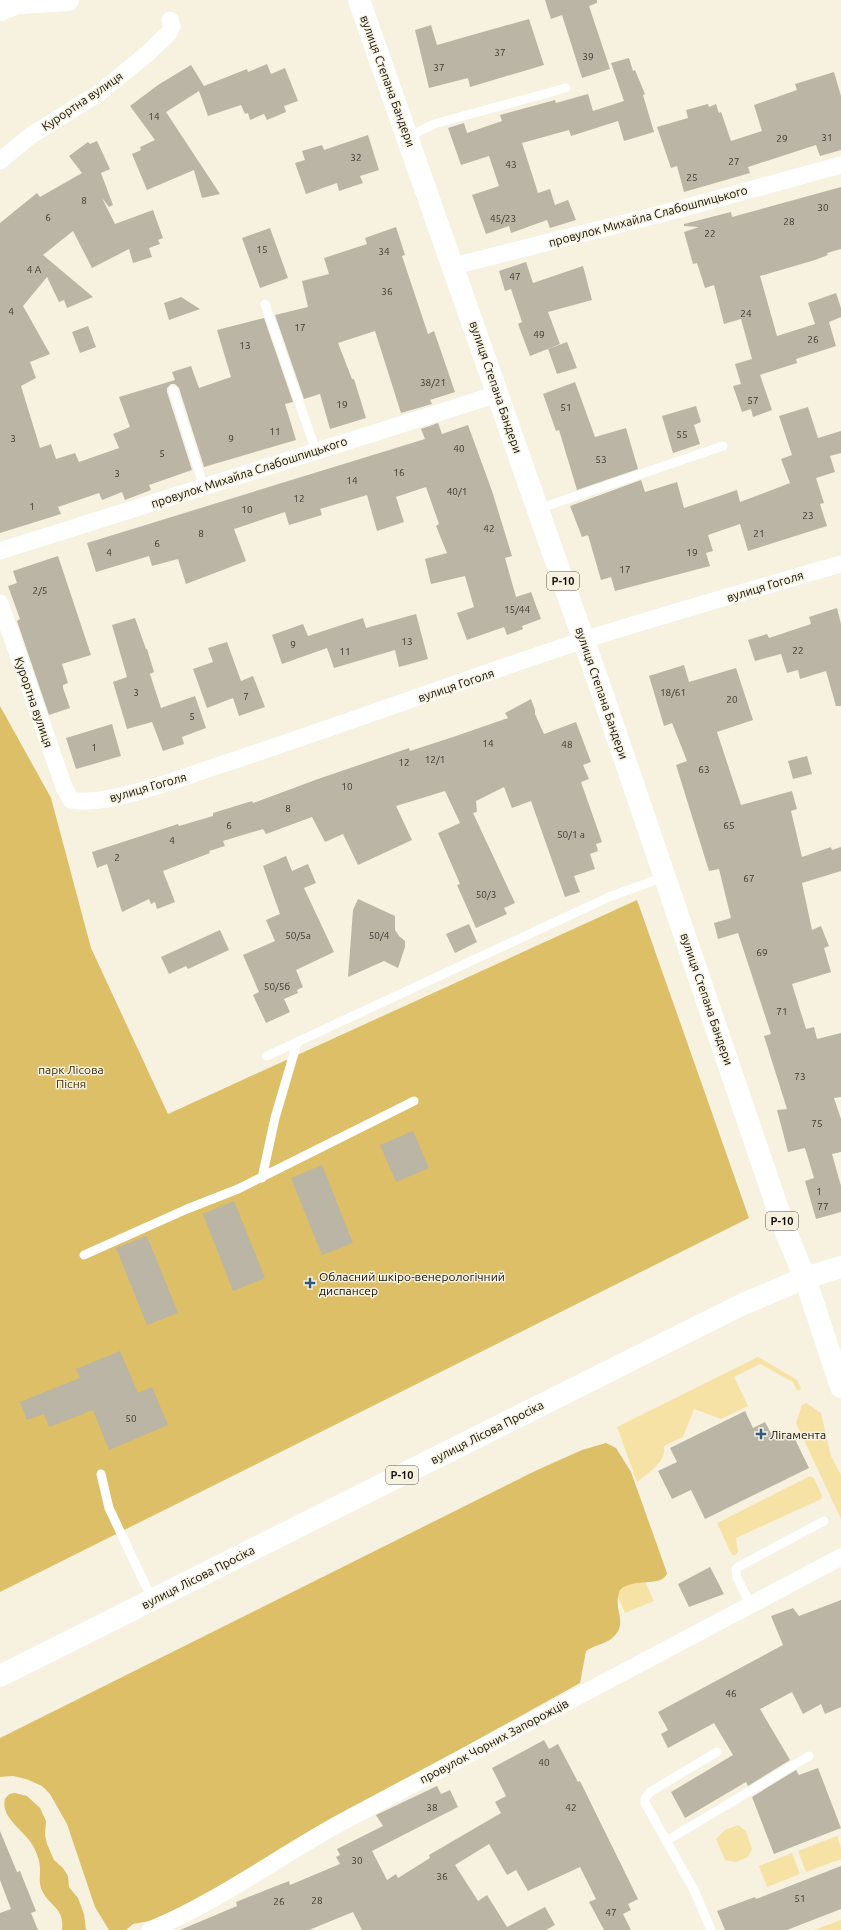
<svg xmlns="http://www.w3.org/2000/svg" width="841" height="1930" viewBox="0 0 841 1930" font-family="Ubuntu,sans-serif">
<rect width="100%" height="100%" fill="#f7f1e0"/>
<path fill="#f7e2a5" d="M758,1357L797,1380L801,1389L797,1391L793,1382L760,1364L734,1377L748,1406L721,1419L694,1409L683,1437L664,1446C667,1462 648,1473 637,1482L617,1427Z
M806,1403L821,1413L831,1456L841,1475V1519L796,1423L802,1405Z
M810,1476L814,1478L822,1496L821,1499L736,1538L738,1552L736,1555H732L717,1523Z
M641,1573L654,1601L625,1613L613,1585Z
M738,1825L746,1831L752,1849L748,1857L736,1862L725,1860L716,1839L725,1830Z
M837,1836L841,1848V1859L806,1872L798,1851Z
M792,1853L800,1874L767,1887L759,1866Z
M841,1920V1930H814Z"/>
<path fill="#dcbf66" d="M0,706L51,798L91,948L168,1114L637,900L749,1218L0,1592Z
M606,1443L616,1448L631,1472L667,1573C663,1588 632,1577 620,1590C611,1609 631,1623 611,1639C604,1644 593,1646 586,1651L580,1683L371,1799L179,1909L149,1921L133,1924L126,1930H109L95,1907L67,1824L50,1794L42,1786L26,1779L13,1776L0,1777V1738L535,1471L582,1450Z
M15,1793L27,1796L40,1808L46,1821L45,1835L47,1844L54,1860L63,1868L68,1876L69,1887L78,1898L84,1914L86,1930H62C65,1906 48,1907 41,1888C39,1882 40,1876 40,1869C40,1861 37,1853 33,1846C26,1832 0,1818 5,1799C8,1795 10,1793 15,1793Z"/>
<path fill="#bab5a5" d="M545,0H597V3L589,6L610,69L582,78L562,15L551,19Z
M529,19L544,65L470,87L468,78L429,88L415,30L431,25L437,45Z
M629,58L633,71L635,70L645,94L643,95L654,132L624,141L618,121L571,136L569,130L522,143L538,193L550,189L555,205L568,200L576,220L550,228L547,220L511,233L509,226L486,234L472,195L499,186L489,156L461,165L448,128L464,123L467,133L502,121L500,115L555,100L556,103L588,94L593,111L624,101L611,63Z
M267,64L271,74L285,68L298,101L284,106L286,112L267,120L264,114L250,120L248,113L245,114L241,105L208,116L199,91L166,112L220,194L202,198L194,170L147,190L132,154L141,150L140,147L155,140L130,106L158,85L191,65L204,86L247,69L248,72Z
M834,72L841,96V150L820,156L816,145L748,167L750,173L684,192L677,166L671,168L657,127L688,118L686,110L708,104L709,107L716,104L719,113L721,112L731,141L762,131L754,105L797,90L795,84Z
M368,135L379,170L360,176L363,183L339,191L337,183L306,194L295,163L305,160L302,151L322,145L324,150Z
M97,141L110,169L101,173L113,205L109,207L102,198L115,224L153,210L163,238L158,240L160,244L149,248L152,257L133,263L129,249L92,268L73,231L43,255L93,297L67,308L64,300L59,302L47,277L23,306L50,354L30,362L36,378L21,386L40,448L51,444L56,459L75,453L79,462L119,448L113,434L130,427L119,397L175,380L172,372L191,366L199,388L231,377L217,330L264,318L293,402L285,404L296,440L204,467L179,388L175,384H171L167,388V392L192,470L149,485L151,490L125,500L122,492L102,500L99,493L58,507L61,514L0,533V223L37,193L40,197L82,173L69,156L88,142L90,144Z
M841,187V249L827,253L828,255L815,260L760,276L777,336L815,324L808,303L836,293L841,308V317L829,322L836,346L796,359L797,363L760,375L772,410L753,417L751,409L742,412L733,386L741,384L735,364L752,359L741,319L724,324L714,285L705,288L697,263L693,264L684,232L699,227L684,226V224L731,212L732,217Z
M396,227L405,255L402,256L428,334L434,331L455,392L430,400L432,404L401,413L375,331L338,343L352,379H354L366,418L330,429L320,394L304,399L275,315L308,307L302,281L329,274L324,258L367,244L365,238Z
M270,228L288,278L260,288L242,238Z
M526,262L533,283L583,266L592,300L548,312L560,344L530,356L518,324L522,322L511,289L505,291L499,271Z
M181,297L200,309L169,320L164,303Z
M88,326L96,347L80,353L72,332Z
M567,342L577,368L557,374L548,349Z
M575,382L595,437L626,428L638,469L577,490L559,430L556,431L543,394Z
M696,406L701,422L694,425L700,444L673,453L662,416Z
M808,407L818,438L841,431V453L830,456L835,472L816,478L824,503L820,504L827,526L748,551L740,524L708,535L713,551L706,553L710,566L615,591L611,577L601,580L588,535L582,537L570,506L641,480L645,492L677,482L684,508L737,490L740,502L790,483L781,459L792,455L779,416Z
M438,423L442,434L468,425L492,491L512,556L505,558L516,597L531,592L541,619L522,626L523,629L507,635L504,627L467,640L457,613L474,607L465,576L431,584L425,559L447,553L436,526L439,524L426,487L396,497L404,522L377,531L367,495L320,509L322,515L289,525L285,512L234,529L246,561L186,584L178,559L152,566L149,556L96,572L87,543L425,439L421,429Z
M58,556L91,655L62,664L68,683L63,685V688L70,708L49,715L17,621L20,619L8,586L17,583L13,571Z
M837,608L841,624V706H836L826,671L800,679L798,670L787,673L781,654L755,661L748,640L767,634L769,638L811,624L809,617Z
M416,614L428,659L399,667L395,650L334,668L327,648L282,664L272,635L303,624L308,636L363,618L366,628Z
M135,618L146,649H147L154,672L150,674L161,708L195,696L206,728L182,737L184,744L163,751L152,722L127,729L113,682L127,677L112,625Z
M227,642L241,681L253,676L265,707L239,716L233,698L207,708L193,669L213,662L208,648Z
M684,665L689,682L736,668L753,720L717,732L741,805L792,791L797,809L791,811L802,857L831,847L832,850L841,847V871L802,883L812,930L821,926L829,946L824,948L831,972L792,984L806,1029L814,1027L817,1039L841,1033V1097L834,1098L841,1119V1152L832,1154L841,1186V1212L816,1219L805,1181L814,1178L805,1148L788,1152L777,1110L787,1109L764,1036L771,1034L738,933L718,939L714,923L731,918L719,869L709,871L676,765L687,761L672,723L664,726L649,676Z
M531,699L535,710V714L544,734L576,722L591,762L583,765L589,779L581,782L602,842L596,844L598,851L590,854L595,869L574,876L580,892L565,897L531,801L512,808L504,787L476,801L477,812L473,813L515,903L504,908L507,914L476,928L457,885L460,884L438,833L460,823L445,791L396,806L412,840L358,865L343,834L325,842L312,817L266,834L263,829L223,841L225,846L209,851L210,853L163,871L175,902L157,909L155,902L151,904L149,899L122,912L107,864L97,868L92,852L178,824L179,826L213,816V813L252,801L253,803L318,779L409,748L410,751L453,737L508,718L505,713Z
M112,724L121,756L76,769L66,738Z
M807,756L812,774L793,779L788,761Z
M286,856L292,871L308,864L316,883L304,888L334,952L296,970L303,987L297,990L298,993L284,999L290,1012L266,1023L253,995L259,992L243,955L275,941L266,920L280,914L263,866Z
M358,899L395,916V930L399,936L405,941V947L398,968L384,961L348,977L353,910Z
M469,924L477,942L455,953L446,934Z
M220,930L229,950L188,969L186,966L169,974L161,957Z
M413,1131L429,1168L396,1182L380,1145Z
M322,1165L353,1243L322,1255L291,1178Z
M234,1201L265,1278L233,1291L203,1214Z
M147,1236L178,1313L147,1325L116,1248Z
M120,1351L138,1393L152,1387L168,1425L109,1450L93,1410L49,1427L44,1414L27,1420L20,1402L80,1378L76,1369Z
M745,1411L753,1428L765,1422L774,1439L792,1433L809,1468L705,1519L691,1490L672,1499L658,1471L677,1462L670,1448Z
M710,1567L724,1594L689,1607L678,1584Z
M841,1600V1707L825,1714L821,1704L803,1714L792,1692L760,1709L790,1760L748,1786L746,1782L685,1818L671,1792L733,1755L714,1723L668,1748L661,1734L668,1730L658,1712L783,1645L771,1616L793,1608L799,1616Z
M544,1740L549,1749L558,1744L578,1782L580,1781L638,1899L628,1904L631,1910L623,1914L631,1930H604L589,1902L596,1899L580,1867L528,1891L516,1870L507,1875L489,1844L455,1865L478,1901L487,1895L507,1927L545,1907L555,1925L546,1930H362L353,1912L309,1930H180L237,1906L236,1902L289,1881L290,1885L340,1864L336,1857L340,1855L337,1849L383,1826L376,1815L437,1786L441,1794L450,1790L458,1807L372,1851L387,1880L396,1874L398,1878L430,1858L429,1855L501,1813L495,1802L506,1796L492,1768Z
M818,1768L841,1828L774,1854L752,1797L796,1770L799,1775Z
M0,1831L17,1872L20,1871L36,1911L31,1913L38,1930H0V1913L11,1909L0,1880Z
M841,1866V1909L787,1930H725L717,1911L755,1897L756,1899Z"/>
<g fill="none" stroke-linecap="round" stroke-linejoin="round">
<path stroke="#fff" stroke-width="9" d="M408,137L434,124L566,88
M265,304L316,451
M173,390L204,487
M538,509L723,446
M267,1056L609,897L664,877
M262,1178L275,1118L297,1043
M84,1255L187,1209L238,1189L414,1101
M101,1474L109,1508L152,1599
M751,1605L737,1578L736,1570L738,1567L824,1521
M666,1841L809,1756
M711,1930L694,1890L645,1803V1799L650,1792L717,1752"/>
<path stroke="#fff" stroke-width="17" d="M0,161L30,136L99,93L147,54L169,33L172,26L170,20
M454,266L680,209L841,165
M0,551L498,394
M0,603L64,787L71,800C105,808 185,776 220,765C342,725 462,680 584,640C669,613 755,589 841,564
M150,1930C218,1902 278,1857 342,1822C508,1733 675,1645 841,1557"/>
<path stroke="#fff" stroke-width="22" d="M841,1267L805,1278L841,1387"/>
<path stroke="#fff" stroke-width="22" d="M20,3L68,0
M0,10L24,0
M0,1676L741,1305L805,1278L785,1230L597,678L359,0"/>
</g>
<g fill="#2e5b7b" stroke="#f7f1e0" stroke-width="1.5">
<path d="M308 1277h4v4h4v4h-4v4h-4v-4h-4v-4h4z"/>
<path d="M759 1428h4v4h4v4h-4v4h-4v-4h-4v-4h4z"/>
</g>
<g text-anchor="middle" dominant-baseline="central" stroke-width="3" stroke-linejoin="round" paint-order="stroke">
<g font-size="10" fill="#3b3831">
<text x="500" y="52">37</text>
<text x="588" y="56">39</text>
<text x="439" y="67">37</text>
<text x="154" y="116">14</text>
<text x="827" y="137">31</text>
<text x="782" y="138">29</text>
<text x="356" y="157">32</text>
<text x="734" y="161">27</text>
<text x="511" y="164">43</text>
<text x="692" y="177">25</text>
<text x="84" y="200">8</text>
<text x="823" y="207">30</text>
<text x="48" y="217">6</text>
<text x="503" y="218">45/23</text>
<text x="789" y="221">28</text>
<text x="710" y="233">22</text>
<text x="262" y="249">15</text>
<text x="384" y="251">34</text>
<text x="34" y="269">4 А</text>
<text x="515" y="276">47</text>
<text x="387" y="291">36</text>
<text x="11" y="311">4</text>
<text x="746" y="313">24</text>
<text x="300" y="327">17</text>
<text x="539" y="334">49</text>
<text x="813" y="339">26</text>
<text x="245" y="345">13</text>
<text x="433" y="382">38/21</text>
<text x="753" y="400">57</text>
<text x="342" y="404">19</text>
<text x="566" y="407">51</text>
<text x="275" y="431">11</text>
<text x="682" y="434">55</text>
<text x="13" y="438">3</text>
<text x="231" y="438">9</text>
<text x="459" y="448">40</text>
<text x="162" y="453">5</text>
<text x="601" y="459">53</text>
<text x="399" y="472">16</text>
<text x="117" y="473">3</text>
<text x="352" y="480">14</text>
<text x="457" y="491">40/1</text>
<text x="299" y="498">12</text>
<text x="32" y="506">1</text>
<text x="247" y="509">10</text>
<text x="808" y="515">23</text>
<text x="489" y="528">42</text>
<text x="201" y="533">8</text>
<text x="759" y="533">21</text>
<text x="157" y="543">6</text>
<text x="109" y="552">4</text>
<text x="692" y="552">19</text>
<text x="625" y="569">17</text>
<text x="40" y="590">2/5</text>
<text x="517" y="609">15/44</text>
<text x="407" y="641">13</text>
<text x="293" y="644">9</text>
<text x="798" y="650">22</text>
<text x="345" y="651">11</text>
<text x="136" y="692">3</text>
<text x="673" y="692">18/61</text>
<text x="246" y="696">7</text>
<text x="732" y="699">20</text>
<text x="192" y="716">5</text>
<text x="488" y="743">14</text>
<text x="567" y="744">48</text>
<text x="94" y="747">1</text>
<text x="435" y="759">12/1</text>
<text x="404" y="762">12</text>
<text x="704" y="769">63</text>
<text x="347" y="786">10</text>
<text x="288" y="808">8</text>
<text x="229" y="825">6</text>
<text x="729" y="825">65</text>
<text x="571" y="834">50/1 а</text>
<text x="172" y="840">4</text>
<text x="117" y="857">2</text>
<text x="749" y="878">67</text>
<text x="486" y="894">50/3</text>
<text x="298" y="935">50/5а</text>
<text x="379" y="935">50/4</text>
<text x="762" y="952">69</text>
<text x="277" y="986">50/5б</text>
<text x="782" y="1011">71</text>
<text x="800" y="1076">73</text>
<text x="817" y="1123">75</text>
<text x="819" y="1191">1</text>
<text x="823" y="1206">77</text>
<text x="131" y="1418">50</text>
<text x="731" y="1693">46</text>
<text x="544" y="1762">40</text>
<text x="432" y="1807">38</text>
<text x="571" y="1807">42</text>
<text x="357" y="1860">30</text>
<text x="442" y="1876">36</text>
<text x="800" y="1898">51</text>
<text x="317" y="1900">28</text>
<text x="279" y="1901">26</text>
<text x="611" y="1912">47</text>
</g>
<g fill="#f7f1e0" stroke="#56534a" stroke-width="1">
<rect x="547" y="572" width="32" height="18" rx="3"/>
<rect x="766" y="1212" width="32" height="18" rx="3"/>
<rect x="386" y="1466" width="32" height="18" rx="3"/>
</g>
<g font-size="11" font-weight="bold" fill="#110f0a">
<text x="563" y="581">Р-10</text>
<text x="782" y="1221">Р-10</text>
<text x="402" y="1475">Р-10</text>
</g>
<g font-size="12" fill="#110f0a" stroke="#f7f1e0">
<text transform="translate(388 81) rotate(70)">вулиця Степана Бандери</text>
<text transform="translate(82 101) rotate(-34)">Курортна вулиця</text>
<text transform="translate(648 216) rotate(-15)">провулок Михайла Слабошпицького</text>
<text transform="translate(496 387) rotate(71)">вулиця Степана Бандери</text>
<text transform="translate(249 472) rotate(-18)">провулок Михайла Слабошпицького</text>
<text transform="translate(765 586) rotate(-17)">вулиця Гоголя</text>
<text transform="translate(456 685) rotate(-19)">вулиця Гоголя</text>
<text transform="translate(602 693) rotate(71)">вулиця Степана Бандери</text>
<text transform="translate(34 702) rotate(71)">Курортна вулиця</text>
<text transform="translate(148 787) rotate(-16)">вулиця Гоголя</text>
<text transform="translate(707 999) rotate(71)">вулиця Степана Бандери</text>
<text transform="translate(487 1432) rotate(-27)">вулиця Лісова Просіка</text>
<text transform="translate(198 1577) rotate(-27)">вулиця Лісова Просіка</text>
<text transform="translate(494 1741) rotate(-28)">провулок Чорних Запорожців</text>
</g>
<g font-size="12" fill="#392d05" stroke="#f7f1e0">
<text x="71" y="1069">парк Лісова<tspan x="71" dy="14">Пісня</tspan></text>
</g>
<g font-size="12" fill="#110f0a" stroke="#f7f1e0" text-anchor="start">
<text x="319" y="1276">Обласний шкіро-венерологічний<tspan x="319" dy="14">диспансер</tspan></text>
<text x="770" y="1434">Лігамента</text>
</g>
</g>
</svg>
